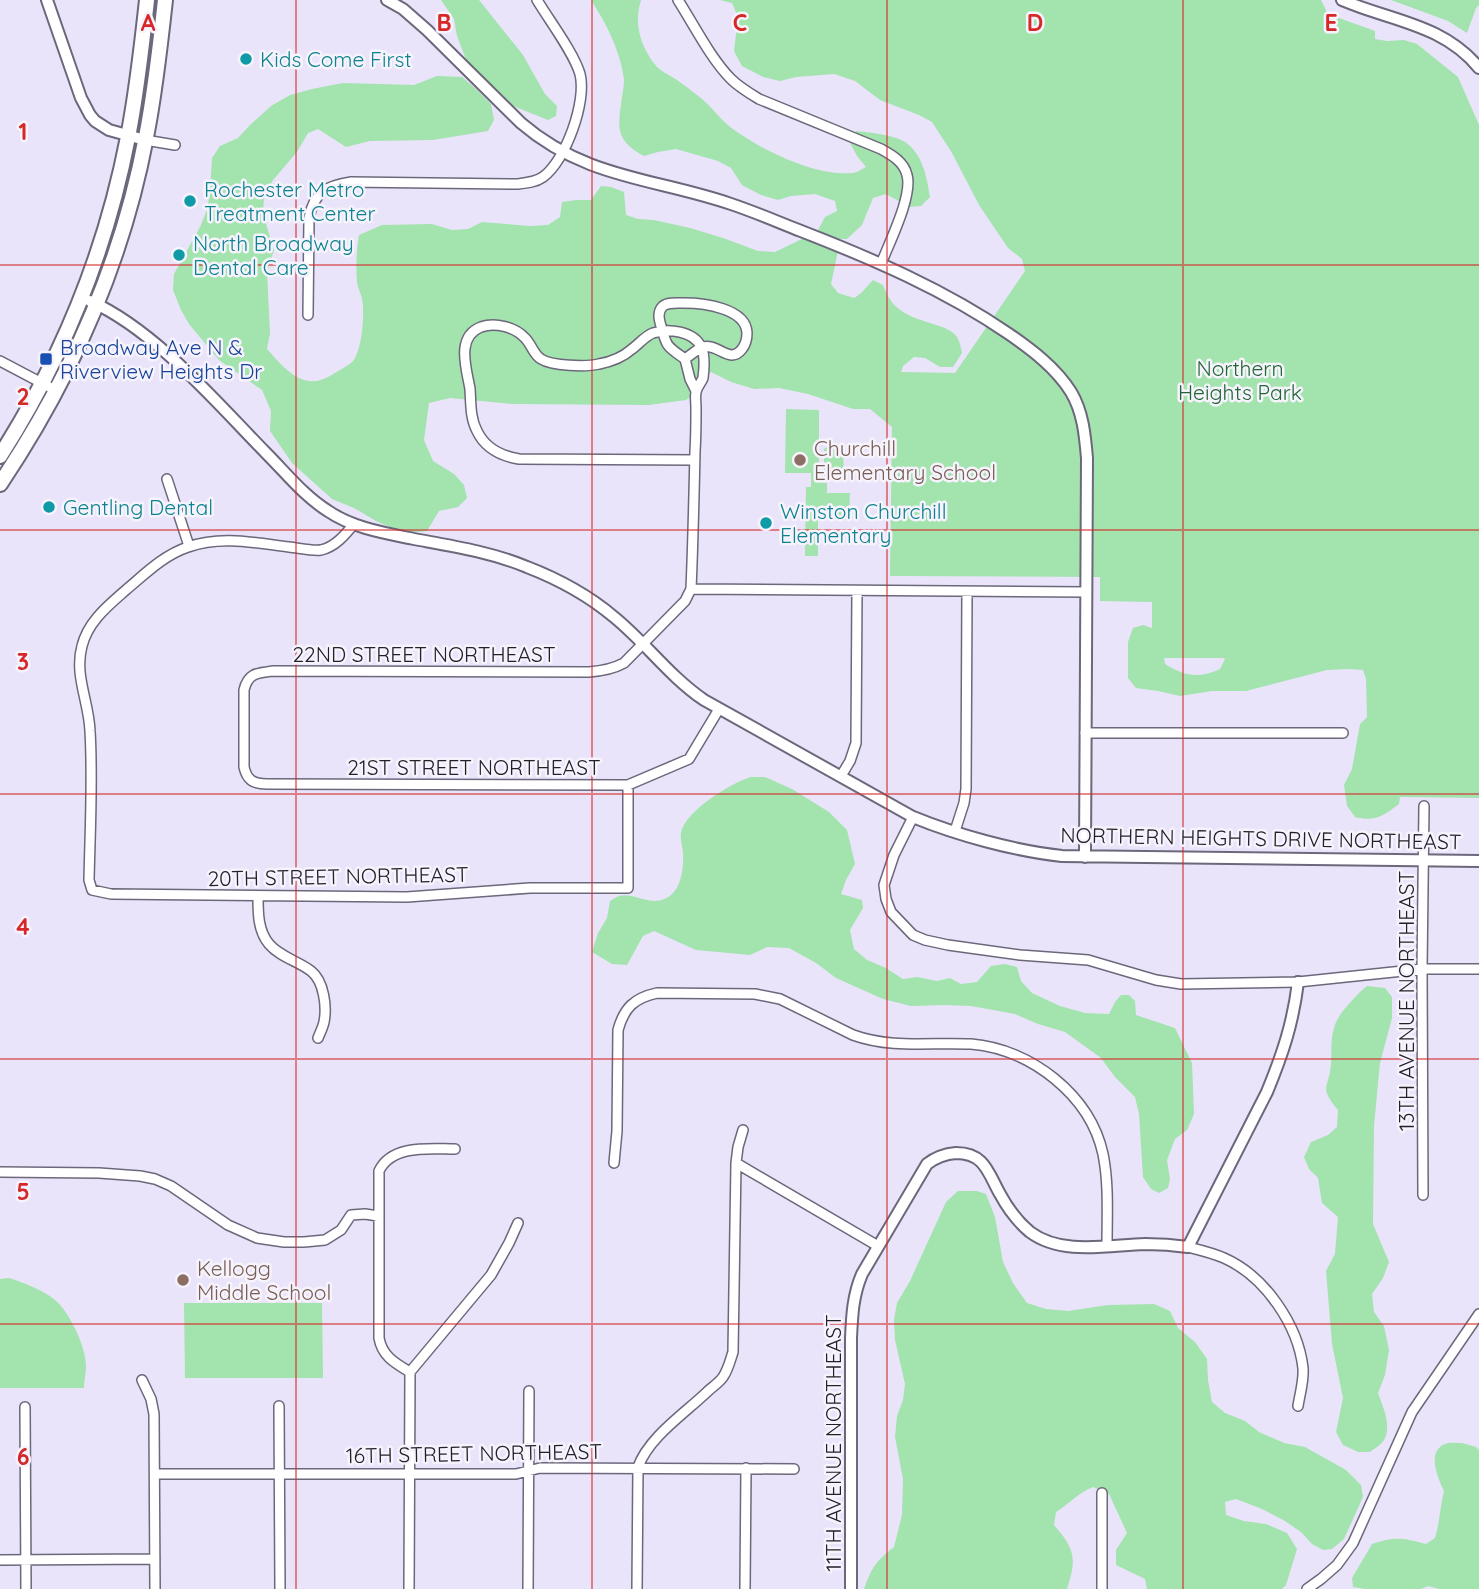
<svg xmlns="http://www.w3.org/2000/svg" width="1479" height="1589" viewBox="0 0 1479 1589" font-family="Quicksand,sans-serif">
<rect width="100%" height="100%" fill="#eae4fb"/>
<path fill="#a2e3ae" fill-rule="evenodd" d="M441,0H479L523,55L545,94L557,106L556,116L548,120L513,106L467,62L457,36L454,19Z
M591,0H641C635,20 638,38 649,56C658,71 663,71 677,80C686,86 694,93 702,99C712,107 719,118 729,126C758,148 814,177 852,173C857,173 862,169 866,167L857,156L850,143L856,131C868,132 894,135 905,142C923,154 927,178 930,197L921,206L909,207L886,194L873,198L862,225L847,239H831L817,232L825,217L837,211L835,201L815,194L791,196L778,200L761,195L742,185L731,168L718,161L676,149L658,152L644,156C614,140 618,126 622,97C623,91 624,85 624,80C621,52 606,23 591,0Z
M720,0H1321L1328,14L1375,31V39L1387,41L1404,40L1417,44L1458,77L1479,125V798L1400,797L1399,804C1383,816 1375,822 1355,817L1347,806L1344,785L1352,769L1360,724L1367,717L1366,679L1363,670L1349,669L1327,670L1246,691H1212L1180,696L1158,691L1136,688L1128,678V642L1133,628L1143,625L1152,628V602L1100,601V577L890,576L892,427L870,409H853L808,394L779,388L754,389L731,382L711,372L701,377V390L686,400L649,405L512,404L450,398L429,403L424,440L433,461L454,474L464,485L467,498L458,507L439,511L427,531L410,533L394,529L376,521L354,508L332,499L292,463L270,431L271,411L262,390L219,360L189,324L181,310L173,290L174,274L200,227L207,210L210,191L212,158L220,146L238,138L250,125L271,106L290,95L312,89L343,83L414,85L437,76L462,77L476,89L491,104L494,120L488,131L433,140L370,141L346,147L318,129L308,133L297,152L273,180L264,197L263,214L274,250L267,272L270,333L267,349C284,368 303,392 330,376C337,371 347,367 353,361C362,351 365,312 362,299C361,293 358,289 357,283C356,267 356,251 359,235L382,225L432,224L452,230L468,229L482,222L530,226L548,225L560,217L562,202L576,200H591L601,186L611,187L624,192L626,215L638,219L654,220L690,228L723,238L758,251L775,252L804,238L838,251L831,284L838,293L854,298C862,294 867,286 873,280L883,285C892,311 908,316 933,324C942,327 951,329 957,337C960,342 961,348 962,353L953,367H940L925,358L914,357L903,366L901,372L955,373L1025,271L1022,259L1008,248L979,205L952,153L932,122L919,115L880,100L855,81L834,74L796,77L780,81L763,77L742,66L734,51L738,17L732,3ZM1164,658H1224L1225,659L1220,669C1198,679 1185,676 1165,664Z
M1391,0H1479V5L1476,8L1467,33L1448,21Z
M786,409L819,410V482L827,483V493H850L849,520L826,519V514H818V556H805L806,487H811V473H785Z
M835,442L843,447L844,476H824V449Z
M751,777H765L792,789L829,812L847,830L855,864L846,880L841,894L862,900L863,908L850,930L854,949L867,960L886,968L903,979L917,977L937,981L950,978L961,984L977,982L991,966L1005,964L1017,967L1021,981L1032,993L1060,1006L1085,1013L1109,1014L1115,1002L1121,995H1129L1135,1001L1136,1015L1175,1028L1192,1063L1194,1114L1187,1130L1175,1139L1167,1160L1170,1179L1168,1188L1159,1193L1151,1189L1143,1177L1139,1114L1135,1097L1115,1077L1101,1058L1065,1032L1038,1024L1015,1014L971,1006L944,1005L911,1006L883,999L836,978L816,963L789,948L767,947L750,955L696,950L654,931L643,936L627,965L612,964L592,952L598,933L607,918L610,901C613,899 616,897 619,896C635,891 653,910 671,895C681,887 684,867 683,854C683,848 680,840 681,833C684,812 732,782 751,777Z
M1367,986L1385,988L1392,997V1018L1380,1063L1377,1094L1374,1126L1373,1224L1389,1262L1383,1278L1372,1294L1374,1312L1384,1326L1389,1350L1385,1375L1378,1393C1383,1407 1392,1426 1384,1440C1381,1445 1374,1449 1370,1452H1358L1343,1445L1336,1432L1343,1398L1332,1344L1326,1271L1335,1254L1338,1217L1322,1203L1318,1178L1309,1169L1304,1157L1311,1142L1328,1135L1337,1127L1338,1110C1318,1086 1329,1089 1331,1064C1332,1051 1330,1038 1335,1025C1338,1014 1358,993 1367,986Z
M958,1191H977L986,1194L995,1217L1003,1262L1013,1283L1027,1303L1046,1309L1068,1311L1108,1305L1154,1304L1170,1311L1178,1328L1195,1342L1207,1359L1208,1380L1212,1402L1225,1413L1245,1421L1259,1432L1284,1443L1305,1447L1346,1470L1361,1485L1363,1497L1344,1539L1332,1549L1323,1550L1312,1544L1301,1532L1285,1521L1262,1509L1236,1499L1225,1502L1226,1515L1244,1521L1266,1524L1287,1533L1297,1549L1286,1585L1282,1589H1147L1145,1579L1116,1565V1550L1127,1533L1109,1494L1093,1487C1078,1493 1069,1504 1056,1512L1054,1525C1075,1549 1077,1559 1067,1589H864C872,1567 876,1561 894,1547L902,1515L903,1479L895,1437L897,1416L903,1400L905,1384L895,1340L894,1320L897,1303L910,1281L946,1202Z
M9,1278C25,1283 51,1293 61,1306C73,1320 86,1349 86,1366C86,1373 84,1381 84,1388H0V1279Z
M184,1303H322L323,1378H185Z
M1462,1443L1476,1447L1479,1450V1589H1439L1428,1586L1421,1589H1365L1353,1587L1352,1578L1372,1544C1395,1536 1403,1538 1426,1544L1435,1538C1440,1522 1440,1506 1444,1491C1438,1478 1426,1452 1445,1444C1449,1442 1458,1443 1462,1443Z"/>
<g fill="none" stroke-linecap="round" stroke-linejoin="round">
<g stroke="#6d677b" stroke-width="12">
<path id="minor" d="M678,0C694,25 711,59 731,79C739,87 749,93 759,99L881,149C892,155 904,162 907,175C913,196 889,243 881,264
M145,140L175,145
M308,315L309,218C314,192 326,186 351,182L518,184C527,183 536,182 543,177C566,160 587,101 580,74C574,53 549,20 537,0
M685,359C691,355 697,349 703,347C718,343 730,365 742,349C746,344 747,339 747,333C746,308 703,303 684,303C677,303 668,302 663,306C657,312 659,319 661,326C667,348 667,346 685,359L690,379L696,391
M0,361L57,391
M695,460L519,459C501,456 485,448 477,431C470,418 471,403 470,389C467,370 455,337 481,327C495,322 515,327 525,338C532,345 533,354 541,359C552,366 586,367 599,364C610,362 623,357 632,349C639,344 645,336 653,333C668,328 694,331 701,347C705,354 704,370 703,378C701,383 697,387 696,392C695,397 696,403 696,408C696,422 696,437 695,451C694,497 693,543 691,589L685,601L624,663C613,669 602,671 589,672L273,671C257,673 248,673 244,690V767C247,780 253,784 267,784L628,785L689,759L719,709
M167,479L189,546
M354,524C345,535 335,547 321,550C311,551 299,548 289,547C256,543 221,535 188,547C164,555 146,573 127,589C109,605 88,621 82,646C74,675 89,702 90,731C93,780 90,831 89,880L92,890L111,894L407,897L530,888H628V785
M691,589L1086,592
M1085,733H1343
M841,776L850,761L856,743L857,591
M913,817L894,855L884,885L886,899L891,912L913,935L925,940L948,945L1020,955L1088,960L1156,980L1181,984L1298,982L1422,969H1479
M955,831L964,803L966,789L967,592
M258,897C258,913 258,931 269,944C280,957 298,961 311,971C324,981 327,1007 324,1022C323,1027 320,1033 318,1038
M614,1163L617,1131L618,1030C624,1008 634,998 657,993L755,994L780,999L853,1035C892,1049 931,1042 971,1044C1031,1049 1090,1095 1103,1154C1109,1184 1107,1215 1107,1246
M736,1163L878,1246
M0,1172L99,1173L140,1176L155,1179L171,1186L228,1225L257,1238L284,1242H304L325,1240L341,1230L351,1215L365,1214L378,1216
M1423,1195L1422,969L1424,806
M1188,1247C1200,1250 1213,1253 1224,1258C1265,1276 1298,1325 1303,1368C1304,1381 1300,1393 1298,1406
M410,1372C395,1363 382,1356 379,1338V1171C392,1144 430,1149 455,1149
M410,1372L491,1275L509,1243L518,1223
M142,1380L151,1399L154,1414L155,1589
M279,1406L280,1589
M25,1407L26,1589
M155,1474H516L540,1468L794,1469
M0,1560L155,1559
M409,1589L410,1372
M528,1589L529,1391
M637,1589L638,1467C649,1437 684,1414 707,1392C712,1387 719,1383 723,1377C728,1370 730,1361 733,1352L736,1163L738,1147L743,1130
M745,1589L746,1468
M1102,1589V1493
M1307,1589L1321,1579L1337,1565L1353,1543L1412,1412L1479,1314"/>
</g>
<g stroke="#6d677b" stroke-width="14">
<path id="tertiary" d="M47,0L81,98L90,115L95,121L109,130L145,140
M387,0L403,9L427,30L521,123C586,179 655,178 731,204C755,212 778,222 801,231C873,259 945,290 1009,334C1032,350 1056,368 1071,392C1083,412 1085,435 1087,458L1085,857
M1342,0C1391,21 1443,24 1479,68
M90,301C155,330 216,402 266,453C286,473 304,496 328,511C353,528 384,533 414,539C452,546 491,552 527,567C558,579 588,595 614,617C646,643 669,676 704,700L913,817C957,835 1015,851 1062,856L1479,861
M851,1589V1338C852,1315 853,1295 862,1274L927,1164C936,1157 944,1154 956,1153C985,1153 988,1173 1000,1194C1007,1207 1018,1222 1030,1232C1062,1256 1109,1245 1145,1244C1160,1244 1174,1245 1188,1247L1267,1092C1283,1053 1293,1023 1298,982"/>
</g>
<g stroke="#6d677b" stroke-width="18">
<path id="primary" d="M0,456C62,359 106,251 128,137C137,92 142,46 147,0
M0,484C71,378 122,264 146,137C155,92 160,46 165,0"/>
</g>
<use href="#minor" stroke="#fff" stroke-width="9"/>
<use href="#tertiary" stroke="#fff" stroke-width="10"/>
<use href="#primary" stroke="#fff" stroke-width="14"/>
</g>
<path fill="none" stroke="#d62828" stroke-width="2" stroke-opacity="0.55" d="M296,0V1589M592,0V1589M887,0V1589M1183,0V1589M0,265H1479M0,530H1479M0,794H1479M0,1059H1479M0,1324H1479"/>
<g fill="#0f9aa8" stroke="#f6f3fd" stroke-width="2.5">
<circle cx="246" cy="59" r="7"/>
<circle cx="190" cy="201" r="7"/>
<circle cx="179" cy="255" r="7"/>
<circle cx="49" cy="507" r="7"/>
<circle cx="766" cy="523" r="7"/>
</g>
<rect fill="#1a4fb4" stroke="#f6f3fd" stroke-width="2.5" x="39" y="352" width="14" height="14" rx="3.5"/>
<g fill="#8d6e63" stroke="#f6f3fd" stroke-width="2.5">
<circle cx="800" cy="460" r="7"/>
<circle cx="183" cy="1280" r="7"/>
</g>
<g text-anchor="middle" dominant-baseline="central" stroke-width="5" stroke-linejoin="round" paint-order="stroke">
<g font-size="21" fill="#0d838f" stroke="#f6f3fd" text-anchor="start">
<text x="260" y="59">Kids Come First</text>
<text x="204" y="189">Rochester Metro<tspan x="204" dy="24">Treatment Center</tspan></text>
<text x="193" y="243">North Broadway<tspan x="193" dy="24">Dental Care</tspan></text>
<text x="63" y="507">Gentling Dental</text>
<text x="780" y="511">Winston Churchill<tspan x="780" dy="24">Elementary</tspan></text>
</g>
<g font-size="21" fill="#164399" stroke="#f6f3fd" text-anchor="start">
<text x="60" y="347">Broadway Ave N &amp;<tspan x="60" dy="24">Riverview Heights Dr</tspan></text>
</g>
<g font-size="21" fill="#226635" stroke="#f6f3fd">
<text x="1240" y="368">Northern<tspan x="1240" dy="24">Heights Park</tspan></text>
</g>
<g font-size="21" fill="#785e54" stroke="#f6f3fd" text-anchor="start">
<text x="814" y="448">Churchill<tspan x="814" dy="24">Elementary School</tspan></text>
<text x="197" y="1268">Kellogg<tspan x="197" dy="24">Middle School</tspan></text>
</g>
<g font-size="21" fill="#232029" stroke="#f6f3fd">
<text x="424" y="654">22ND STREET NORTHEAST</text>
<text x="474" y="767">21ST STREET NORTHEAST</text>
<text transform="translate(1261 838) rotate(1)">NORTHERN HEIGHTS DRIVE NORTHEAST</text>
<text transform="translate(338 876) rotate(-1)">20TH STREET NORTHEAST</text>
<text transform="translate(1406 1001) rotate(-90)">13TH AVENUE NORTHEAST</text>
<text transform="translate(833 1443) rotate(-90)">11TH AVENUE NORTHEAST</text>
<text transform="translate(474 1453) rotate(-1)">16TH STREET NORTHEAST</text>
</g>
</g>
<g font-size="23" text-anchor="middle" font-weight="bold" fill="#d62828" stroke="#f6f3fd" stroke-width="5" stroke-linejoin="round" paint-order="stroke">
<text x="148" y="31">A</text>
<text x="444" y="31">B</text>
<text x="740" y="31">C</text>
<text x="1035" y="31">D</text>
<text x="1331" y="31">E</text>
<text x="23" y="140">1</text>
<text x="23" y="405">2</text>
<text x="23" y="670">3</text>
<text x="23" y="935">4</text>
<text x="23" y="1200">5</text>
<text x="23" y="1465">6</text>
</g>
</svg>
